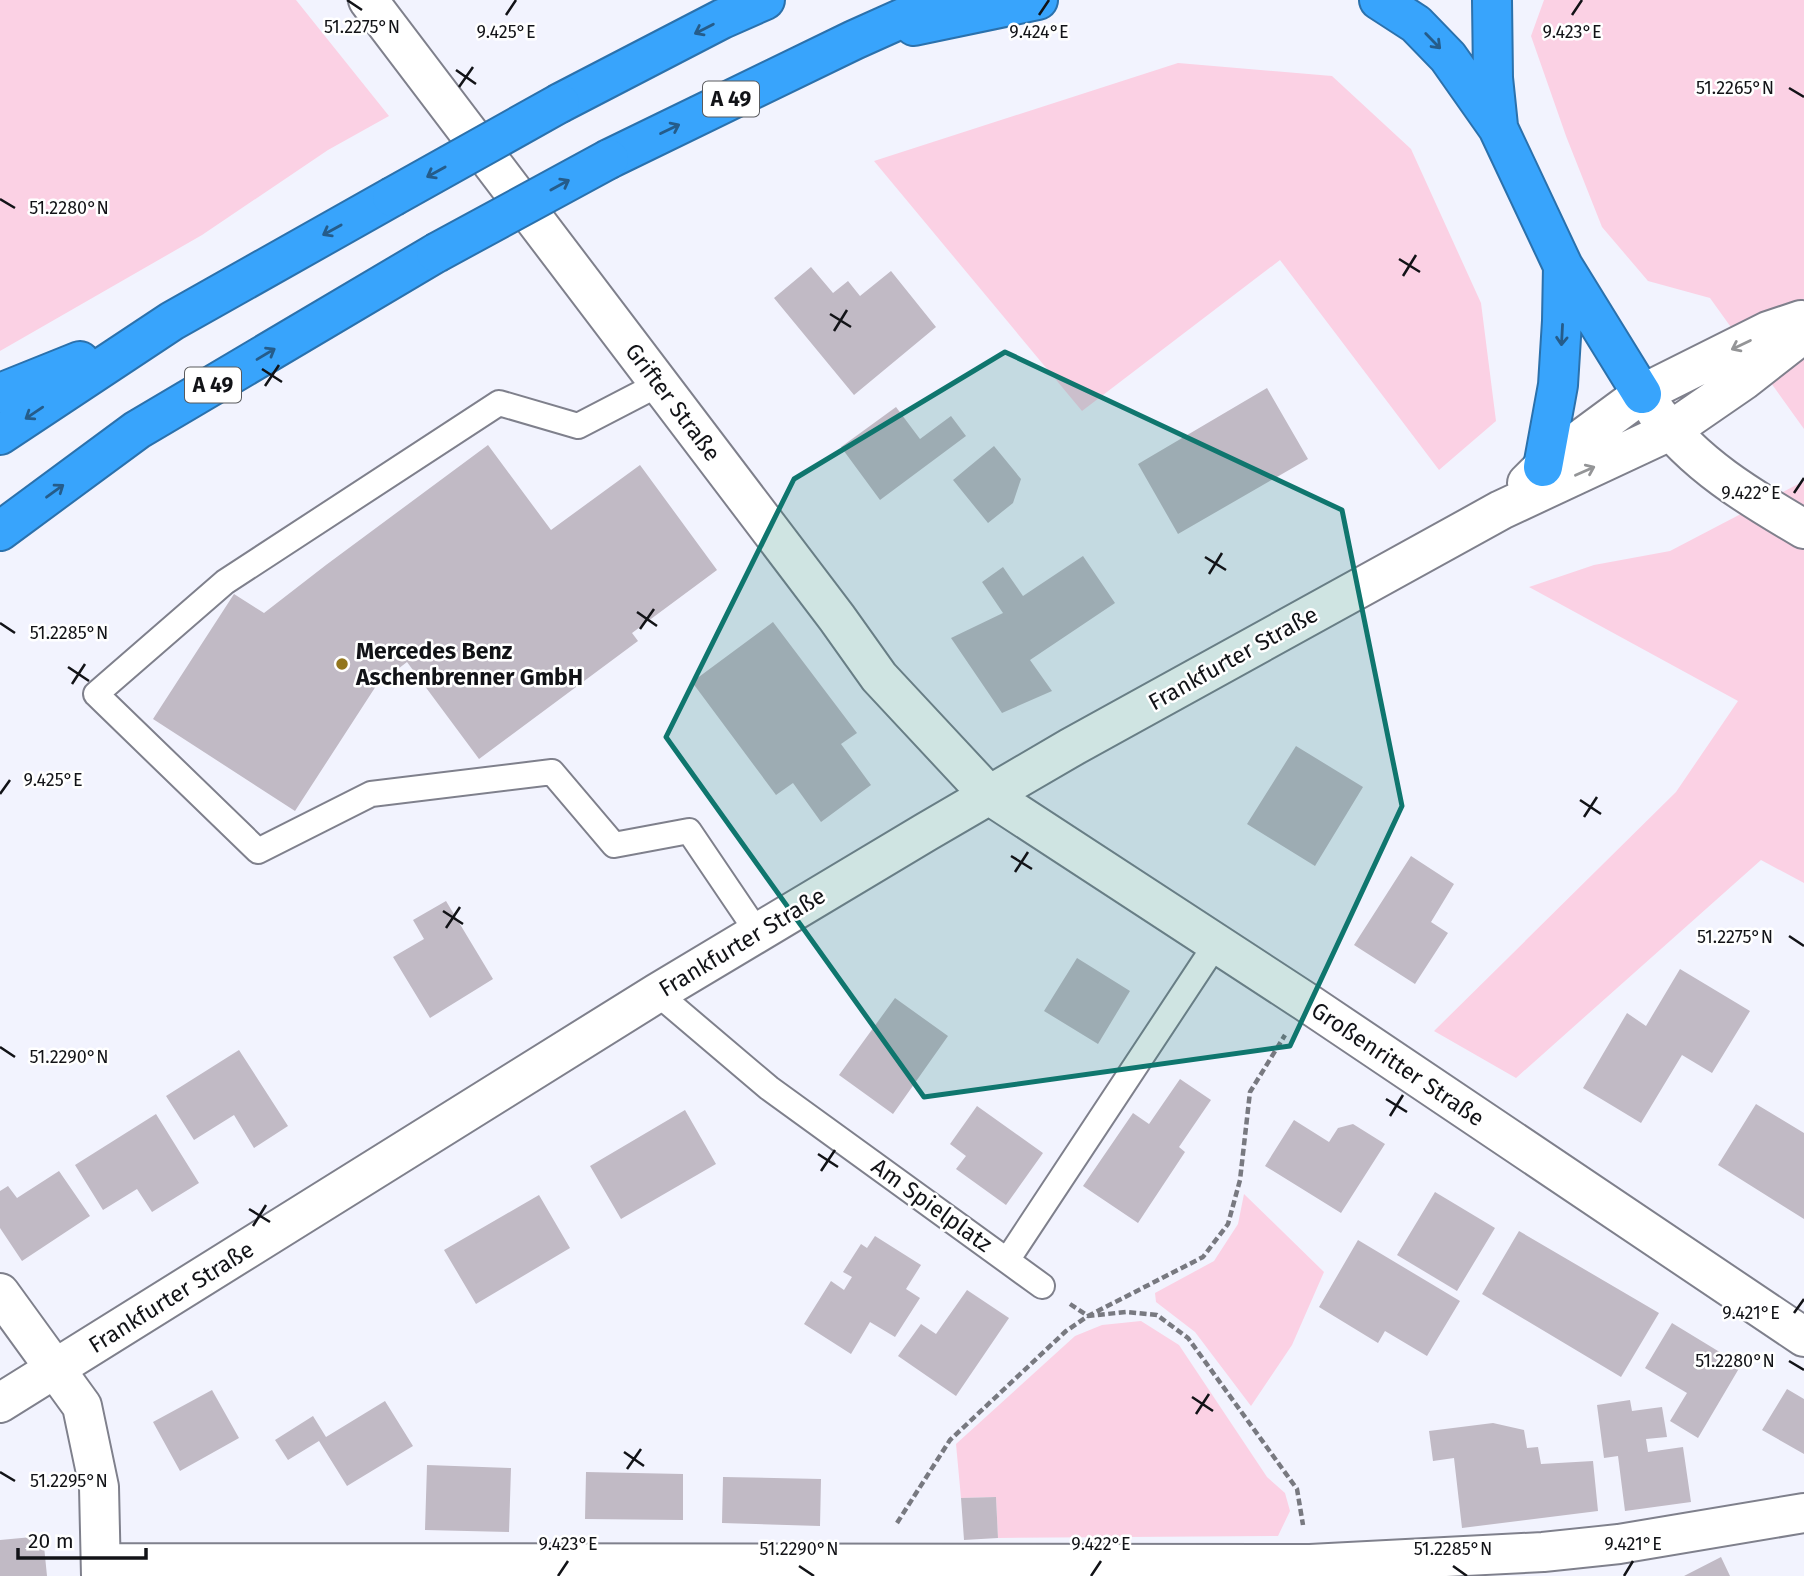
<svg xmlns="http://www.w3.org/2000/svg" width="1804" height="1576" viewBox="0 0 1804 1576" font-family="'Fira Sans',sans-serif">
<rect width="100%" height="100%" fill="#f2f3fe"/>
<path fill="#fbd1e4" d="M0,0H296L389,116L328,150L202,235L0,351Z
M1544,0H1804V429L1710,298L1648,281L1602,227L1566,136L1531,36Z
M1178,63L1332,76L1411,149L1481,303L1496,421L1439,470L1280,260L1082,411L874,161Z
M1804,481V883L1761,860L1516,1078L1434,1031L1676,792L1738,701L1529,587L1594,565L1670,551Z
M1244,1194L1324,1272L1292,1345L1251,1406L1195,1332L1156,1302L1155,1293L1214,1261L1238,1224Z
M1141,1321L1179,1345L1267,1477L1285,1493L1290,1511L1278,1536L998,1538L996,1497L961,1498L956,1444L1075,1336L1102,1325Z"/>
<path fill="#c1bac5" d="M811,267L833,293L848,281L860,296L891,271L936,327L854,395L774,298Z
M1267,388L1308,459L1178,534L1138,464Z
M896,407L920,439L951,416L966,436L880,500L841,447Z
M488,445L551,530L640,465L717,570L632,633L638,641L479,759L407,662L376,686L295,811L153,719L234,594L264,613L326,565Z
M994,446L1021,479L1013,503L988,523L953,480Z
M1083,556L1115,603L1030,660L1052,691L1002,713L951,638L1003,613L982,582L1003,567L1023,596Z
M773,622L857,733L841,744L871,785L821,822L793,783L776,795L692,682Z
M1296,746L1363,787L1315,866L1247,824Z
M1411,856L1454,884L1431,922L1448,933L1415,984L1354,945Z
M446,901L493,979L430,1018L393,957L424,939L413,920Z
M1077,958L1130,991L1098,1044L1044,1011Z
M1680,969L1750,1011L1712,1073L1682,1055L1641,1123L1583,1088L1627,1013L1646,1026Z
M895,998L948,1036L893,1114L839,1075Z
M239,1050L288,1126L254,1148L234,1115L194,1140L166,1096Z
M1180,1079L1211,1100L1179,1147L1185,1152L1138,1223L1083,1186L1133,1113L1149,1124Z
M1756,1104L1804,1133V1219L1718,1165Z
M977,1106L1043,1153L1006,1205L956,1169L966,1156L950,1144Z
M685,1110L716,1164L621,1219L590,1166Z
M156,1114L199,1183L152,1212L137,1189L103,1210L75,1165Z
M1294,1120L1329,1142L1338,1128L1353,1124L1385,1144L1341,1213L1265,1166Z
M59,1171L90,1216L22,1261L0,1228V1191L8,1186L17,1198Z
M1435,1192L1495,1228L1457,1291L1397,1255Z
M539,1195L570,1248L476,1304L444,1250Z
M1519,1231L1659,1313L1621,1377L1482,1294Z
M875,1236L921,1265L906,1289L920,1298L895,1337L870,1322L851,1354L804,1324L831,1281L844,1290L852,1277L843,1272L861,1244L867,1248Z
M1358,1240L1460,1301L1427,1356L1385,1331L1378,1343L1319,1307Z
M967,1290L1009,1318L956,1396L898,1356L921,1324L936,1334Z
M1672,1323L1741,1365L1698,1438L1670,1421L1687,1393L1645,1368Z
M1787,1389L1804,1399V1454L1762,1430Z
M212,1390L239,1438L180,1471L153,1422Z
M1630,1400L1632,1411L1662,1407L1667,1437L1646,1439L1648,1452L1683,1447L1691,1502L1625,1511L1618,1456L1604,1458L1597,1405Z
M385,1401L413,1446L347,1486L319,1441L288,1460L275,1440L313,1416L326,1437Z
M1493,1423L1524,1430L1527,1448L1538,1447L1541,1464L1593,1461L1598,1511L1462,1528L1454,1458L1433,1461L1429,1431Z
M427,1465L511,1468L509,1532L425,1530Z
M586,1472L683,1474V1520L585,1519Z
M723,1477L821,1479L820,1526L722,1523Z
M996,1497L998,1538L964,1540L961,1498Z
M43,1536L47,1576H0V1540Z
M1721,1557L1730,1576H1684Z"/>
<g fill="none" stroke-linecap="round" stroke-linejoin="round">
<g stroke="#7f808c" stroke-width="28">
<path id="lane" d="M659,384L578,426L499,403L225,582L96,694L258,851L371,794L552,772L614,845L689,831L758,933
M657,993L769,1088L1042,1286
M1008,1259L1216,944"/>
</g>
<g stroke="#7f808c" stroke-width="42">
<path id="street" d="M0,1293L82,1406L99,1487L101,1576
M101,1563L1310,1564L1543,1552L1619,1544L1804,1513"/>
</g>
<g stroke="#7f808c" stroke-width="42">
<path id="secondary" d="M368,0L837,618L879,677L989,795L1306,1002L1804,1337
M1656,412C1694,464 1749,497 1804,529
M1527,483L1543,467L1642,394L1768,331L1801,320
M0,1403L657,993L926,832L1070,748L1501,510L1670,431L1744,380L1804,333"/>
</g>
<g stroke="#2b71ac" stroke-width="42">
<path id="highway" d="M1379,0L1416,24L1448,57L1498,128L1563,266L1642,394
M1492,0L1493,78L1498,126
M914,26L1038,0
M560,103L722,19L765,0
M609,159L854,40L943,0
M0,393L80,361
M0,435L172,321L392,197
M1543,467L1558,385L1562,321L1563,266
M0,531L137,430L436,253"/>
</g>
<path stroke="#787980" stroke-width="4.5" stroke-dasharray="7 3.5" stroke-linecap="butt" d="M1070,1304L1088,1316L1126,1312L1157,1315L1188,1338L1297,1489L1303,1525
M897,1523L950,1440L1066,1331L1088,1316L1203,1257L1228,1224L1240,1180L1250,1092L1285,1035"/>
<use href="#lane" stroke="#fff" stroke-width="24"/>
<use href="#street" stroke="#fff" stroke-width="38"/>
<use href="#secondary" stroke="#fff" stroke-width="38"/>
<use href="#highway" stroke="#38a4fc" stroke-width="38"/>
<g stroke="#2b71ac" stroke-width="42" stroke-linecap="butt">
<path id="highway-bridge" d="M392,197L560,103
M436,253L609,159"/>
</g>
<use href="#highway-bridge" stroke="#38a4fc" stroke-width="38"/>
</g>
<defs><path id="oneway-shaft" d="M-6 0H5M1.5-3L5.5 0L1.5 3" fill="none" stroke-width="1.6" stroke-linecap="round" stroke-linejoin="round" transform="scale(1.75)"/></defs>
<g stroke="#255c8a">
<use href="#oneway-shaft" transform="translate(704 29) rotate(153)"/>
<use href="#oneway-shaft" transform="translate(1433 41) rotate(46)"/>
<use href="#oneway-shaft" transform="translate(670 129) rotate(-26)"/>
<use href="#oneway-shaft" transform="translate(436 172) rotate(151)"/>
<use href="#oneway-shaft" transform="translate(560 185) rotate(-29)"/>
<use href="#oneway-shaft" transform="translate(332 230) rotate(151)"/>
<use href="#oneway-shaft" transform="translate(1562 335) rotate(93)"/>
<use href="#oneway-shaft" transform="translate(266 354) rotate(-31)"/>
<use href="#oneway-shaft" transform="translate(34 413) rotate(146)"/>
<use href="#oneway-shaft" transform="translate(55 491) rotate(-36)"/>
</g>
<g stroke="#949597">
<use href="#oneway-shaft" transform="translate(1741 345) rotate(154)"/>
<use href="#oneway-shaft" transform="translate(1585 471) rotate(-24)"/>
</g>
<path fill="#0f766e" fill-opacity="0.2" stroke="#0f766e" stroke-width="5" stroke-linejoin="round" d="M1005,352L1342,510L1402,806L1290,1046L924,1097L666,737L794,479Z"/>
<path fill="none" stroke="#121317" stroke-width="2.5" d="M347,0L362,10M506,15L516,0M1039,15L1049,0M1572,15L1582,0M456,70L476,84M459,87L473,67M1789,88L1804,97M0,199L15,208M1399,259L1420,272M1403,276L1416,255M830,314L851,327M834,331L847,310M262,369L282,382M265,386L279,365M1794,493L1804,478M1205,557L1226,570M1209,574L1222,553M637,612L657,626M0,623L15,633M640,629L654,609M68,667L89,681M72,684L85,664M0,794L10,780M1580,800L1601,814M1584,817L1597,797M1011,856L1032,869M1015,872L1028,852M443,911L463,924M446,928L460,907M1789,936L1804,946M0,1047L15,1057M1386,1099L1407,1112M1390,1116L1403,1095M818,1154L838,1167M821,1171L835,1150M249,1209L270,1222M253,1226L266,1205M1794,1313L1804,1299M1789,1361L1804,1370M1192,1397L1213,1411M1196,1414L1209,1394M624,1452L644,1466M627,1469L641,1449M0,1472L15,1481M799,1566L814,1576M1453,1566L1467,1576M558,1576L568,1561M1091,1576L1101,1561M1624,1576L1633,1561"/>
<circle fill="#93761d" stroke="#fff" stroke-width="2.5" cx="342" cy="664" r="7"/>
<g text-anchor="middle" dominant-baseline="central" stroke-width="5" stroke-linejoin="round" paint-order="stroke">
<g fill="#fff" stroke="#595a5d" stroke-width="2">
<rect x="703" y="81.5" width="56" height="35" rx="5"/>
<rect x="185" y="367.5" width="56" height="35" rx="5"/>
</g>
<g font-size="21" font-weight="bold" fill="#121317">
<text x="731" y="99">A 49</text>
<text x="213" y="385">A 49</text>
</g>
<g font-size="23" fill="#121317" stroke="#fff">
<text transform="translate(673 402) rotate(53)">Grifter Straße</text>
<text transform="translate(1233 658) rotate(-29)">Frankfurter Straße</text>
<text transform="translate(742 942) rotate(-31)">Frankfurter Straße</text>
<text transform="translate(1398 1064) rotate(34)">Großenritter Straße</text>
<text transform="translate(932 1205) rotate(36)">Am Spielplatz</text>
<text transform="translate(171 1297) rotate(-32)">Frankfurter Straße</text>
</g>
<g font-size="23" font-weight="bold" fill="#121317" stroke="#fff" text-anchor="start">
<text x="356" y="651">Mercedes Benz<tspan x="356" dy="26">Aschenbrenner GmbH</tspan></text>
</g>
</g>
<g font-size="18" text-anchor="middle" fill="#121317" stroke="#fff" stroke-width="5" stroke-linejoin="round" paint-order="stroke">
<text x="362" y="33">51.2275°N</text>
<text x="506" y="38">9.425°E</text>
<text x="1039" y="38">9.424°E</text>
<text x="1572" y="38">9.423°E</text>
<text x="1735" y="94">51.2265°N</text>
<text x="69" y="214">51.2280°N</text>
<text x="1751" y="499">9.422°E</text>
<text x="69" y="639">51.2285°N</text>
<text x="53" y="786">9.425°E</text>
<text x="1735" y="943">51.2275°N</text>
<text x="69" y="1063">51.2290°N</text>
<text x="1751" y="1319">9.421°E</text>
<text x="1735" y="1367">51.2280°N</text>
<text x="69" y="1487">51.2295°N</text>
<text x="568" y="1550">9.423°E</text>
<text x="1101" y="1550">9.422°E</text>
<text x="1633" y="1550">9.421°E</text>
<text x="799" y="1555">51.2290°N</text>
<text x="1453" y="1555">51.2285°N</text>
</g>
<path d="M18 1548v10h128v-10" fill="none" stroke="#121317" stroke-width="3.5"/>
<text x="28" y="1548" font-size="21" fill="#121317" stroke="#ffffff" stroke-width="5" paint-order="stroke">20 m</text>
</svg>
